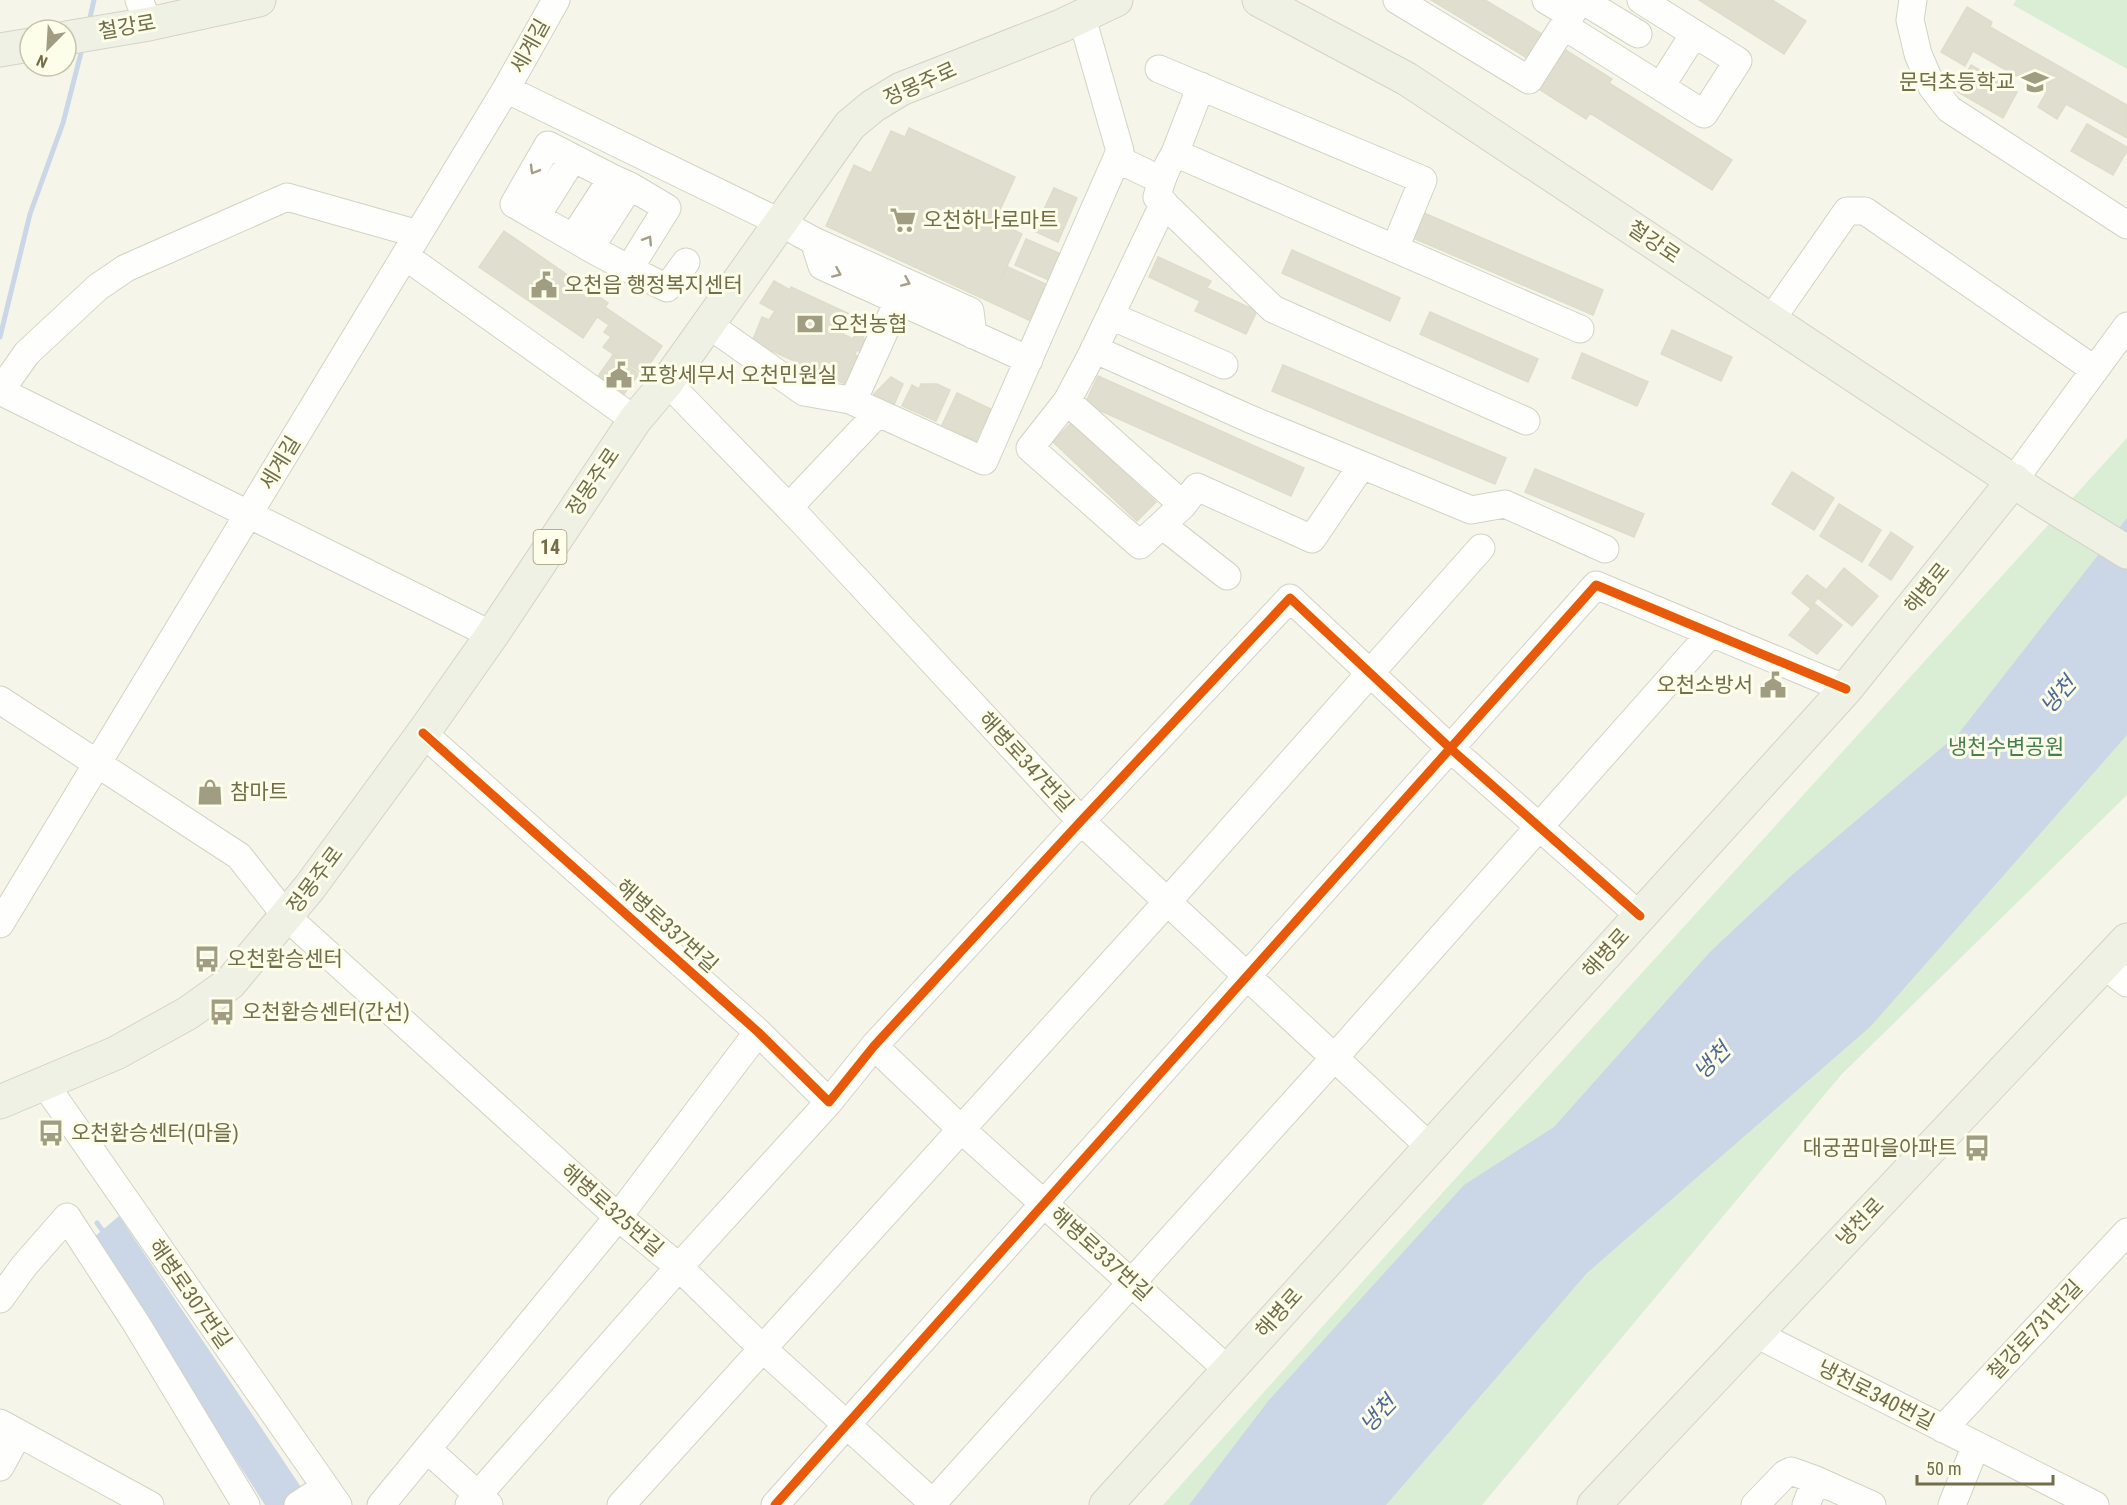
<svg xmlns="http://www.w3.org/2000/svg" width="2127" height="1505" viewBox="0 0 2127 1505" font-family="'Roboto Condensed','Noto Sans KR',sans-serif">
<rect width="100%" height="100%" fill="#f5f6e9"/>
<path fill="#daeed6" d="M2016,0H2127V69L2013,5Z
M2127,438V795L1841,1075L1482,1505H1163L1397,1243Z"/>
<path fill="#cbd6e6" d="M2127,518V735L1871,1026L1587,1273L1386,1505H1189L1269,1400L1464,1185L1554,1127L1710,952L1791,876L1959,733Z
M119,1216L313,1505H265L93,1238Z"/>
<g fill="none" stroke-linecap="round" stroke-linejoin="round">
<path stroke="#cbd6e6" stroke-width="5" d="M89,22L94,0
M0,337L30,214L63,123L83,45
M97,1223L105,1234"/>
</g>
<path fill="#e0dece" stroke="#deddcb" stroke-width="1.5" d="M1431,0H1485L1547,37L1532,61Z
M1699,0H1772L1806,21L1784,54Z
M1967,7L1992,22L1990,27L2127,105V138L2066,104L2057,119L2038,107L2046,93L1973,51L1965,66L1941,52Z
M1559,46L1612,79L1609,83L1732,160L1712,190L1590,113L1586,119L1534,86Z
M1971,65L2017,92L2003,118L1956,91Z
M2087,124L2127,147V151L2113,175L2071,151Z
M909,128L1015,177L995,221L1022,234L1000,281L1008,267L1048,285L1031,321L826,226L854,165L871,173L891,131L905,137Z
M1054,188L1077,198L1058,242L1034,231Z
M1424,213L1603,290L1593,315L1413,238Z
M504,231L608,303L605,307L662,346L643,374L603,347L611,337L604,332L609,325L597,317L583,338L479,267Z
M1026,239L1063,255L1051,281L1015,265Z
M1292,250L1400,298L1390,321L1282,273Z
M1158,257L1211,281L1207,288L1257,311L1246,334L1195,311L1200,301L1149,277Z
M774,281L790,290L791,287L852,315L843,334L853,339L857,329L862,327L866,350L856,351L855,355L858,356L845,384L828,376L833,364L828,362L823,374L752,342L762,317L769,320L775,311L760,303Z
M1430,312L1538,359L1528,382L1420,334Z
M1672,330L1732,357L1721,381L1661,354Z
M1582,353L1648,382L1637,406L1572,378Z
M613,355L639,374L624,394L598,376Z
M1283,365L1506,458L1495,484L1272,391Z
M1098,376L1304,468L1291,496L1085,404Z
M891,377L903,384L893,407L871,397Z
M921,384H937L950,390L936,421L902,406L912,385L919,389Z
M957,393L991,409L976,441L942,425Z
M1071,423L1156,502L1137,521L1053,442Z
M1535,469L1644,514L1634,537L1525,492Z
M1792,472L1834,498L1814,530L1772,504Z
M1839,504L1881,530L1862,562L1820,536Z
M1891,532L1913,547L1891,580L1869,565Z
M1844,568L1878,596L1852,626L1819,599Z
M1807,575L1825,589L1810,608L1792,593Z
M1815,604L1842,625L1817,654L1789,635Z"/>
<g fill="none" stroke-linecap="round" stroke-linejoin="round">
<g stroke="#d2d3c5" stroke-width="29">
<path id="minor" d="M139,0L149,24
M1397,0L1529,80L1580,0
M1546,0L1571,15
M1582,0L1638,34
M1913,0L1910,20L1918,54L1932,87L1949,109L2127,225
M1564,26L1704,114L1738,61L1641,0
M1159,69L1423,180L1395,248
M1661,86L1694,34
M506,89L781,223L814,241L822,266L1029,360
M1175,153L1201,86
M1117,159L1161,180
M612,178L630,186L590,248L573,238Z
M536,217L573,158
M573,238L514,204L548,145L612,178
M814,241L970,311L973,335
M590,248L629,269L667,208L630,186
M405,256L635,420
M629,269L667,288L686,262
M1111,316L1224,365
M1771,320L1847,211H1865L2095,370
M709,325L804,392L850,400L984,461L1120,151L1082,18
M1094,349L1250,419L1471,510L1505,504L1605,549
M667,382L800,519L1081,821L1430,1147
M0,391L492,635
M0,391L27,353L98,287L126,268L287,197L418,234
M853,401L898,301
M1067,401L1183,505L1140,545L1030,448L1067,401L1092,354L1164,203
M1526,421L1273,309L1157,197C1161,180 1166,167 1175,153L1580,329
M2014,480L2127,326
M1183,505L1197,487L1312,539L1362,465
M789,507L878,413
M1162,525L1227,576
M0,700L239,856L287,917L618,1217L679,1267L762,1348L935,1505
M423,733L758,1032L829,1102L874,1046L1081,821L1290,598L1451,749L1640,916
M0,924L506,89L556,0
M2104,965L2127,983
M874,1046L961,1129L1228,1370
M44,1083L338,1505
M0,1299L24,1266L67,1217L136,1323L246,1505
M1754,1333L2095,1505
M0,1423L150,1505
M1943,1429L2127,1232
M427,1449L489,1505
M0,1467L18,1434
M298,1505L324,1488
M381,1505L618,1217L758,1032
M469,1505L679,1267L829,1102
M621,1505L1168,901L1481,548
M775,1505L1596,585L1846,689
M931,1505L1335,1057L1711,633
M1755,1505L1785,1474L1791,1471L1816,1480L1872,1505
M1806,1505L1816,1480
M1952,1505L1976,1445"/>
</g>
<g stroke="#d4d3c5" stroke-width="35">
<path id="major" d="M1259,0L1407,79L2039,498L2127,552
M66,38L149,24L259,0
M0,50L30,45
M0,1102L116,1053L188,1013L230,983L310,887L423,733L492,635L635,420L667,382L850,125L873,106L901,89L1061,26L1116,0
M1106,1505L1846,689L2014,480
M1594,1505L2127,940"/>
</g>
<use href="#minor" stroke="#fefefc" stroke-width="27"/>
<use href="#major" stroke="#f0f1e5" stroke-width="33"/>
<g stroke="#fcfeea" stroke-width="13">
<path id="cycleway" d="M423,733L758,1032L829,1102L874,1046L1081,821L1290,598L1451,749L1640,916
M775,1505L1596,585L1846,689"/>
</g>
<use href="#cycleway" stroke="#e8590c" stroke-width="9"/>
</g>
<defs><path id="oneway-chevron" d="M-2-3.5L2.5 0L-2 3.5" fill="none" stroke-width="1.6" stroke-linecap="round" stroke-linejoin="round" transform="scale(1.5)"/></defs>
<g stroke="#a4a088">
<use href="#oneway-chevron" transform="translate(534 170) rotate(120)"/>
<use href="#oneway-chevron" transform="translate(648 240) rotate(-58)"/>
<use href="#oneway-chevron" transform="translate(837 273) rotate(24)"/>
<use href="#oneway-chevron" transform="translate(906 282) rotate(24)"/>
</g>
<defs>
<g id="school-bare" transform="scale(2.07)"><path d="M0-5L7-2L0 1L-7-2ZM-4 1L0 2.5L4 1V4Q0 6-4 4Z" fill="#a09d82" stroke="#fcfeea" stroke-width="2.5" paint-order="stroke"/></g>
<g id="supermarket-bare" transform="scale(2.07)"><path d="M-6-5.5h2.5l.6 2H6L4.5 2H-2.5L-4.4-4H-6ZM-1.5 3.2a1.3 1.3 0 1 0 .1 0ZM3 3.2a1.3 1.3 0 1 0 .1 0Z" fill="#a09d82" stroke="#fcfeea" stroke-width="2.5" paint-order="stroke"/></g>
<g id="civic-bare" transform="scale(2.07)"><path d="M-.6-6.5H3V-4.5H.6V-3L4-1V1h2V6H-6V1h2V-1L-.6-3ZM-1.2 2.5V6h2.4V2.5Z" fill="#a09d82" stroke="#fcfeea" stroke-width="2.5" paint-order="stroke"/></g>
<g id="bank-bare" transform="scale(2.07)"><path d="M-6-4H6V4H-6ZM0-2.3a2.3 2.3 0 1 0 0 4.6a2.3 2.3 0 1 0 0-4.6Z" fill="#a09d82" stroke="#fcfeea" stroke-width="2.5" paint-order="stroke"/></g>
<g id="shop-bare" transform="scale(2.07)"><path d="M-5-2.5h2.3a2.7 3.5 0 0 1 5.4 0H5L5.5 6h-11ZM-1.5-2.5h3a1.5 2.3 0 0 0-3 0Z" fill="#a09d82" stroke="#fcfeea" stroke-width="2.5" paint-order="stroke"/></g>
<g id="bus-bare" transform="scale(2.07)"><path d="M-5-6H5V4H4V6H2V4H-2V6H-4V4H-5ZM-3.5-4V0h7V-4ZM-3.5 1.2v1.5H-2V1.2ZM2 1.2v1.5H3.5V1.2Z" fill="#a09d82" stroke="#fcfeea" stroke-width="2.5" paint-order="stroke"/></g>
</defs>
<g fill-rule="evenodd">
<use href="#school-bare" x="2035" y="82"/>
<use href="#supermarket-bare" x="903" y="220"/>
<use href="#civic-bare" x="544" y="285"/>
<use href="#bank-bare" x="810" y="324"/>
<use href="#civic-bare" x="619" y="375"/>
<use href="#civic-bare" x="1773" y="685"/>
<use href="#shop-bare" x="210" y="792"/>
<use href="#bus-bare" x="207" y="959"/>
<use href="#bus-bare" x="222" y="1012"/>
<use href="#bus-bare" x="51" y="1133"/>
<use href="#bus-bare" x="1977" y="1148"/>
</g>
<g text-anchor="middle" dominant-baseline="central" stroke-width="6" stroke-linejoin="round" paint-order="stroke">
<rect fill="#fcfeea" stroke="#9c987a" stroke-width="1.5" x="533.5" y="530" width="33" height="34" rx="4.5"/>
<g font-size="20" font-weight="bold" fill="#736d4a">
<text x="550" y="547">14</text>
</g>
<g font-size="21" fill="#736d4a" stroke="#fcfeea">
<text transform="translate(127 27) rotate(-10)">철강로</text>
<text transform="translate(530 46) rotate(-61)">세계길</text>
<text transform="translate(920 84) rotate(-24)">정몽주로</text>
<text transform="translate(1654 242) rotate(34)">철강로</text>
<text transform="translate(280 463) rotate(-59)">세계길</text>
<text transform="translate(593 482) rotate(-56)">정몽주로</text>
<text transform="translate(1927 588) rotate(-51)">해병로</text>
<text transform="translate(1026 762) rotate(47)">해병로347번길</text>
<text transform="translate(315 880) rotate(-53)">정몽주로</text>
<text transform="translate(667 926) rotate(42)">해병로337번길</text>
<text transform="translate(1606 953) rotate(-48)">해병로</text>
<text transform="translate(612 1210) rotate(41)">해병로325번길</text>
<text transform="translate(1860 1222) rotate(-46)">냉천로</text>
<text transform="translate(1101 1254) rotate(42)">해병로337번길</text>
<text transform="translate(190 1294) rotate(55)">해병로307번길</text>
<text transform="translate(1279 1313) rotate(-48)">해병로</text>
<text transform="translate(2035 1330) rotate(-47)">철강로731번길</text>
<text transform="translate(1876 1395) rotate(27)">냉천로340번길</text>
</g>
<g font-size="21" fill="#736d4a" stroke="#fcfeea" text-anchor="start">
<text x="2015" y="82" text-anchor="end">문덕초등학교</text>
<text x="923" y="220">오천하나로마트</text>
<text x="564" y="285">오천읍 행정복지센터</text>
<text x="830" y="324">오천농협</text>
<text x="639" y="375">포항세무서 오천민원실</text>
<text x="1753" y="685" text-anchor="end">오천소방서</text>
<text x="230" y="792">참마트</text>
<text x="227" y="959">오천환승센터</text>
<text x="242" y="1012">오천환승센터(간선)</text>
<text x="71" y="1133">오천환승센터(마을)</text>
<text x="1957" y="1148" text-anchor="end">대궁꿈마을아파트</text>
</g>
<g font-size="21" fill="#457e51" stroke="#fcfeea">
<text x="2006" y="747">냉천수변공원</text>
</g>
<g font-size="22" font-style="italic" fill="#4e689a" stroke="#fcfeea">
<text transform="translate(2058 695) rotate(-49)">냉천</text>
<text transform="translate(1712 1061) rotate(-46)">냉천</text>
<text transform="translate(1378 1414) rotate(-47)">냉천</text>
</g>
</g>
<g transform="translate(48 48) rotate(204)"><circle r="28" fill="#fcfeea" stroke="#c5c4aa" stroke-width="1.5"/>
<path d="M0-4.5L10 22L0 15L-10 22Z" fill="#a09d82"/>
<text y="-9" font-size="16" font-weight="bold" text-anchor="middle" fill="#736d4a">N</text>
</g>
<path d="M1917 1475v9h136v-9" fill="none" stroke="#736d4a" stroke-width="3"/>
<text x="1926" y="1475" font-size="18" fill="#736d4a" stroke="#fcfeea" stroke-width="4.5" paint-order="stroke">50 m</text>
</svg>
